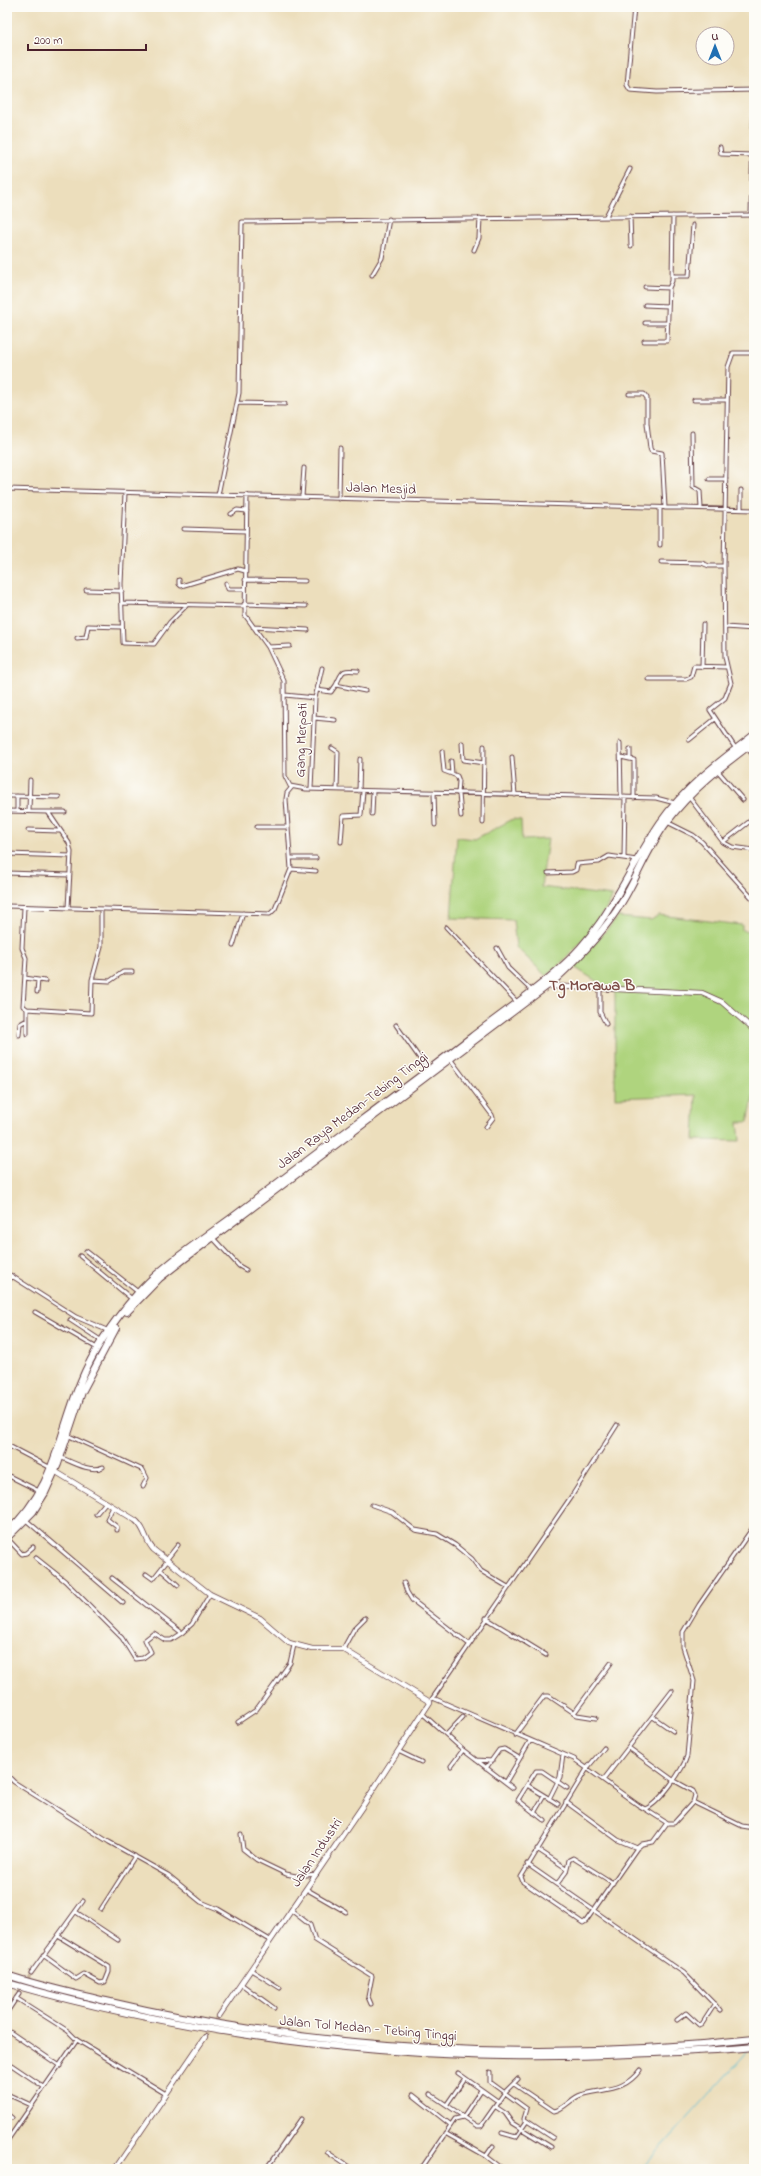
<svg xmlns="http://www.w3.org/2000/svg" width="761" height="2176" viewBox="0 0 761 2176" font-family="'Indie Flower',sans-serif">
<rect width="100%" height="100%" fill="#fdfcf7"/>
<filter id="ink" filterUnits="userSpaceOnUse"><feTurbulence type="fractalNoise" baseFrequency=".025" numOctaves="2"/><feDisplacementMap in="SourceGraphic" scale="8" xChannelSelector="R" yChannelSelector="G"/><feConvolveMatrix kernelMatrix="1 2 1 2 8 2 1 2 1" color-interpolation-filters="sRGB"/></filter>
<filter id="wash" filterUnits="userSpaceOnUse"><feTurbulence type="fractalNoise" baseFrequency=".012" numOctaves="4" result="noise"/><feDisplacementMap in="SourceGraphic" scale="16" xChannelSelector="R" yChannelSelector="G"/><feGaussianBlur stdDeviation="0.9" result="paint"/><feColorMatrix in="noise" values="0 0 0 0 0 0 0 0 0 0 0 0 0 0 0 0 0 1.4 0 .05"/><feComposite in="paint" operator="in"/></filter>
<g filter="url(#wash)">
<rect width="100%" height="100%" fill="#ecdebc"/>
<path fill="#afd47e" stroke="#7c7a54" d="M513,819L521,820L522,840L548,839L541,887L613,896C596,928 574,953 546,976L516,947L513,920L451,918L457,837L475,839Z
M659,915L742,925V930L752,931L754,927V1094L748,1122H738L740,1141L694,1140L696,1095L615,1098V993L574,967L618,917L651,920Z"/>
<g fill="none" stroke-linecap="round" stroke-linejoin="round">
<path stroke="#5bbfd9" stroke-width="1" d="M642,2169L749,2050"/>
</g>
</g>
<g filter="url(#ink)">
<g fill="none" stroke-linecap="round" stroke-linejoin="round">
<path stroke="#ccb89f" stroke-width="3" stroke-dasharray="3 1.5" stroke-linecap="butt" d="M26,1982L31,1973"/>
<path stroke="#ccb89f" stroke-width="4.5" stroke-dasharray="4.5 2" stroke-linecap="butt" d="M205,2037L219,2016"/>
<g stroke="#623c41" stroke-width="5">
<path id="street" d="M634,7L627,85L630,90L657,92L754,90
M720,147L721,154L752,155
M751,215L754,96
M606,216L630,169
M630,216L631,246
M474,250L479,238L480,218
M372,275L382,258L389,219
M672,276H689L693,225
M645,287L669,288
M645,305L668,306
M645,323H668
M644,341H667L669,288L672,281L673,216
M629,394H644L647,398V423L650,448L651,451L662,453L665,508
M694,400H727
M237,403L285,404
M692,433L693,487L700,491L701,508
M709,479H726
M7,489L754,510
M125,493L121,584L123,643L154,644L170,622L187,605
M218,495L239,393L242,222L754,215
M247,495L245,615L268,647L284,681L285,776L290,786L306,789L656,798L675,803
M302,497L304,468
M339,499L340,448
M741,509V490
M231,514L237,510L247,511
M184,529L246,531
M660,545V508
M661,562L702,563L709,566H724
M179,580V584L181,586L238,569L245,571
M245,580L305,581
M226,583L228,589H245
M86,590L122,591
M122,603L244,606
M244,604L306,606
M253,627L308,630
M725,627L754,629
M77,638L86,637L88,626L121,627
M268,647L290,646
M702,667L703,624
M648,679H686L691,677L694,666L727,667
M336,685C343,671 341,669 358,671
M317,690L331,692L336,685L365,691
M285,695L315,698
M314,718L335,720
M689,740L715,719
M462,743L463,760L484,763
M620,743L621,797
M747,747L754,757
M332,748L338,752L337,790
M630,749V758
M736,749L710,710L725,698L731,683L725,657L724,566L728,367L733,353H754
M442,751L444,771L452,774
M512,757L515,795
M621,757L634,760V798
M451,761L452,774L457,776L459,781L458,794
M717,770L743,800
M311,789L315,698L322,668
M359,791L360,759
M434,793L435,825
M459,794L461,816
M10,796L59,797
M689,797L723,842L732,847L754,850
M7,811L48,812L69,843L71,852L68,908
M17,811V796
M29,811L30,780
M48,812H65
M372,814L373,791
M667,822L693,835L702,842L753,899
M483,823L484,746
M257,827H288
M28,830L59,831
M341,842L343,816L361,815L363,791
M723,842L754,818
M7,854L71,856
M292,858H316
M624,858L625,797
M291,869L316,871
M7,873L70,875
M548,873L572,872L576,870L577,864L599,862L609,856L637,860
M7,906L270,914L275,909L291,869L286,799L287,793L292,787
M24,907L22,948L26,958L23,1006L27,1009L91,1013L92,980L101,947V909
M446,927L517,1002
M233,946L243,913
M497,948L508,968L532,991
M25,978L45,981
M92,980L110,981L123,972H132
M600,989V1012L606,1024
M37,992L38,980
M27,1020V1034
M396,1025L428,1070
M19,1035L20,1024L27,1020V1009
M451,1060L492,1115L493,1118L486,1127
M213,1238L239,1266L246,1270
M86,1251L138,1292
M80,1256L132,1299
M7,1273L76,1317L109,1331
M7,1283L12,1276
M35,1312L97,1348
M70,1320L102,1341
M67,1435L143,1470L147,1478L143,1486
M7,1445L51,1468
M60,1457C72,1462 91,1473 103,1467
M7,1475L39,1491
M372,1505L392,1512L415,1530L437,1534L455,1545L472,1559L481,1571L508,1587
M113,1507L107,1519L117,1527V1530
M96,1514L106,1502
M7,1520L14,1525
M26,1520L123,1603
M7,1538L22,1554L26,1553L33,1547
M36,1558L65,1581L122,1638L135,1659L143,1658L151,1652L145,1640L154,1633L165,1640H171L182,1633
M167,1559L178,1545
M161,1570L178,1585
M146,1574L153,1579L168,1560
M112,1578L182,1633L192,1624L210,1594
M404,1583L407,1592L412,1600L469,1644
M486,1618L546,1655
M343,1649L354,1629L365,1618
M433,1698L574,1759L638,1805L645,1809C659,1804 683,1770 687,1756L694,1681L683,1647V1632L699,1605L754,1526
M432,1699L573,1494L617,1425
M574,1713L611,1663
M423,1714L463,1750L513,1788
M653,1717L673,1731
M238,1722L256,1710L275,1684L290,1663L294,1645
M447,1734L463,1717
M515,1735L544,1696H549L577,1715L596,1718
M604,1748L588,1767L521,1877L523,1882L583,1923L586,1921L637,1848L642,1844L653,1842L667,1823H674L693,1802
M629,1748L673,1780L693,1791L695,1795L693,1802
M398,1751L421,1762
M476,1760L492,1761
M451,1766L463,1750
M486,1768L499,1750L504,1749L519,1758
M7,1775L14,1782L109,1842L168,1875L201,1902L218,1909L270,1940
M604,1779L672,1691
M506,1782L530,1741
M527,1785L558,1804
M549,1799L560,1777L563,1755
M566,1802L618,1840L637,1848
M693,1802L742,1826L754,1828
M645,1809L667,1823
M534,1813L544,1796
M545,1821L518,1800L536,1771H542L567,1788
M241,1834L243,1849L257,1860L286,1874L296,1876L317,1874
M537,1849L566,1868
M527,1864L684,1973L720,2010
M557,1884L566,1872L569,1860L573,1858L613,1883
M306,1889L346,1912
M101,1909L135,1856
M291,1910L310,1925L315,1940L372,1976L368,1997L371,2004
M76,1912L118,1940
M43,1955L76,1979L84,1974L100,1983L105,1982L109,1972V1967L58,1936
M251,1970L280,1988
M31,1973L83,1901
M241,1984L274,2008
M16,1998L68,2031L77,2040L166,2094
M7,2012L19,1994
M677,2020L686,2013L699,2025L702,2024L715,2004
M7,2030L60,2066
M7,2062L44,2087
M490,2072V2082L527,2109L524,2119L553,2138
M458,2073L499,2102
M514,2084L554,2111C565,2109 571,2098 581,2095C605,2088 624,2092 640,2070
M7,2094L31,2105
M430,2094L463,2116
M413,2095L451,2125
M447,2104L465,2078
M496,2107L505,2113L512,2123L551,2147
M7,2114L12,2118
M463,2117L477,2126H481L505,2092L518,2079
M463,2117L481,2090
M445,2133L486,2156L503,2169
M502,2133L516,2137L527,2121
M7,2141L77,2040
M327,2152L352,2169
M486,2156L493,2146
M266,2169L301,2119
M421,2169L455,2119L463,2117"/>
</g>
<g stroke="#623c41" stroke-width="6">
<path id="secondary" d="M548,986L702,993L722,1002L754,1030
M53,1470L135,1520C146,1528 145,1542 154,1550L210,1594L260,1618L289,1643L312,1649H343L430,1702L364,1804L219,2016
M115,2169L205,2037"/>
</g>
<g stroke="#623c41" stroke-width="8">
<path id="highway" d="M127,1312L160,1278L183,1260L555,980C581,956 604,932 622,902C638,876 648,847 667,822C691,790 722,766 754,742
M7,1532C55,1488 57,1440 80,1383C93,1351 114,1320 137,1294C165,1262 208,1236 242,1210C317,1152 395,1096 470,1038C500,1015 531,994 559,969C609,925 624,876 660,823C685,787 720,761 754,735
M7,1538L33,1512L45,1493L58,1464L82,1392L116,1328
M7,1975C39,1986 73,1993 106,2001C318,2051 538,2063 754,2039
M7,1983C211,2041 421,2064 633,2054C673,2052 714,2051 754,2047"/>
</g>
<use href="#street" stroke="#fff" stroke-width="3"/>
<use href="#secondary" stroke="#fff" stroke-width="4.5"/>
<use href="#highway" stroke="#fff" stroke-width="6"/>
</g>
</g>
<g text-anchor="middle" dominant-baseline="central" stroke-width="3" stroke-linejoin="round" paint-order="stroke">
<g font-size="14" fill="#4a1f2b" stroke="#fdfcf7">
<text transform="translate(381 489) rotate(2)">Jalan Mesjid</text>
<text transform="translate(302 740) rotate(-88)">Gang Merpati</text>
<text transform="translate(353 1111) rotate(-37)">Jalan Raya Medan-Tebing Tinggi</text>
<text transform="translate(317 1853) rotate(-56)">Jalan Industri</text>
<text transform="translate(368 2029) rotate(5)">Jalan Tol Medan - Tebing Tinggi</text>
</g>
<g font-size="16" font-weight="bold" fill="#7e4e48" stroke="#fdfcf7">
<text x="592" y="986">Tg Morawa B</text>
</g>
</g>
<rect width="761" height="2176" fill="none" stroke="#fdfcf7" stroke-width="24"/>
<g transform="translate(715 46)"><circle r="19" fill="#fdfcf7" stroke="#b5a4a5"/>
<path d="M0-3L7 15L0 10L-7 15Z" fill="#1f6fb2"/>
<text y="-6" font-size="11" font-weight="bold" text-anchor="middle" fill="#4a1f2b">U</text>
</g>
<path d="M28 44v6h118v-6" fill="none" stroke="#4a1f2b" stroke-width="2"/>
<text x="34" y="44" font-size="12" fill="#4a1f2b" stroke="#fdfcf7" stroke-width="3" paint-order="stroke">200 m</text>
</svg>
